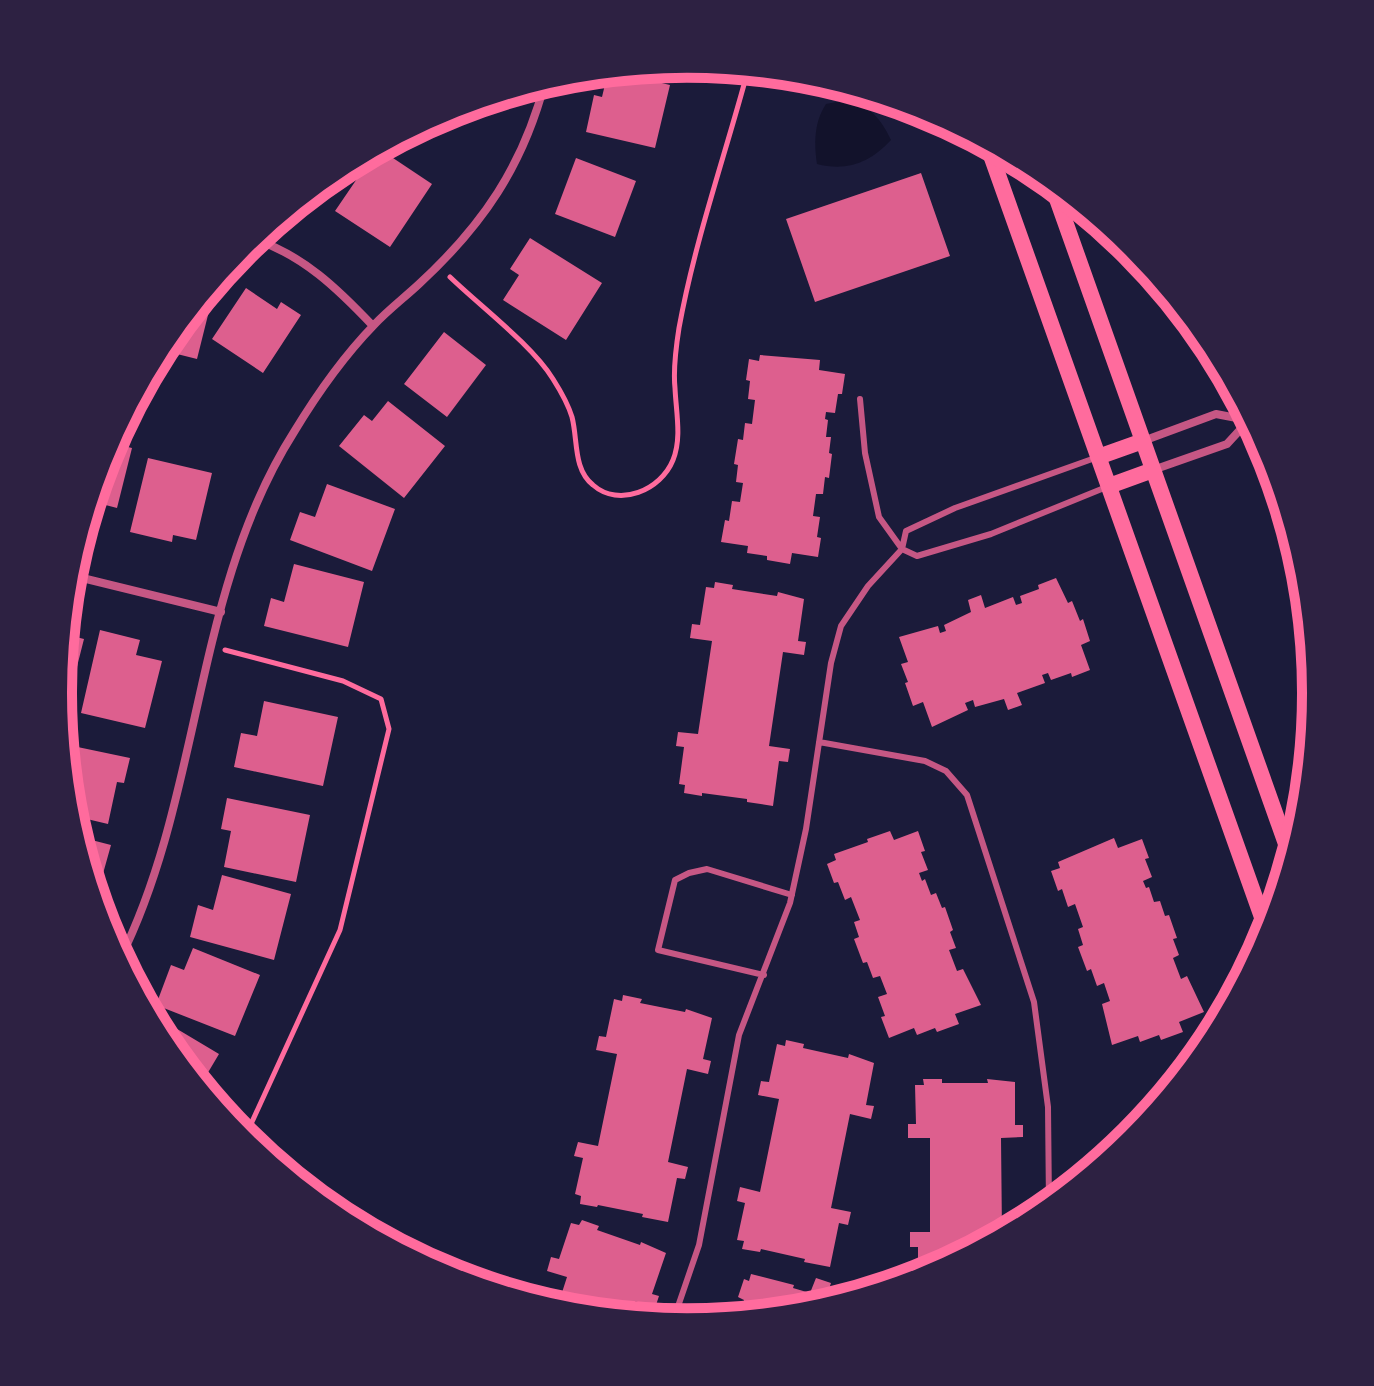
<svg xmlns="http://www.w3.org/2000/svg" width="1374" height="1386" viewBox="0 0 1374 1386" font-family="'PT Sans',sans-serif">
<rect width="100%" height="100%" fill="#1b1b3a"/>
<path fill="#12122b" d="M848,96C869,107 881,118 891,140C871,162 847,172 817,164C814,143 814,122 826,104L837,102Z"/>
<path fill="#dd5f8e" d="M611,71L670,85L655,148L586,132L594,95L602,97L608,72Z
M378,148L432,184L390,247L335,211Z
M576,158L636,181L615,237L555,214Z
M921,173L950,256L815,302L786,219Z
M530,238L602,283L566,340L503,300L519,275L510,269Z
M217,279L197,359L161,350L164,343Z
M246,288L277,309L281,302L301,315L263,373L212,339Z
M444,332L486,365L447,417L404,384Z
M760,355L820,360L819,370L845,374L842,394H838L835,413L826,412L825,419L828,420L826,437H831L829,453L832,454L829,478L825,477L823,494H816L813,516L820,517L817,537L821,538L818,557L792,553L790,564L767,560V556L747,553L748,546L721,542L725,520L729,521L732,501L740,502L743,483L736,482L738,465L734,464L738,439L743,440L745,423L752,424L755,400L748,399L750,381L746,380L749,359L759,361Z
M388,401L445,446L404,498L339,446L364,415L372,421Z
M111,443L132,448L117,508L94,502L91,514L87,513Z
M148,458L212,473L196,540L173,535L172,542L130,532Z
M1276,478L1295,541L1287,543L1270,479Z
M327,484L395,509L372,571L290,540L300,512L315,517Z
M294,564L364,582L348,647L264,626L271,598L284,602Z
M1056,578L1068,603L1072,601L1080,621L1083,619L1090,641L1081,645L1090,670L1072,677L1071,673L1051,680L1048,673L1042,675L1045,683L1017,693L1022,705L1008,710L1004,699L975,707L973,700L965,703L968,710L932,727L923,702L913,706L905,683L908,682L901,664L908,662L899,637L938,626L940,633L946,631L944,625L971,612L968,600L981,595L985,608L1013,597L1016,605L1022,603L1020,596L1039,589L1038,585Z
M715,582L733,585L732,589L777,596L778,592L804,599L798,641L806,642L804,655L783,652L769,746L790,749L788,762L779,761L773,806L747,802V799L702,793V796L684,793L685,785L679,784L684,747L676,746L678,732L698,734L712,641L690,638L692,624L700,625L706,587L714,588Z
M100,630L140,640L136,655L162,661L145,728L81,713Z
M64,634L84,639L65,714L60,713L58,693Z
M264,701L338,717L323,786L234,767L241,733L257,736Z
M68,745L130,758L124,783L117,782L108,824L70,815L65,761Z
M227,798L310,815L296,882L224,867L231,831L221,829Z
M890,831L894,840L918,831L925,851L921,852L928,870L919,873L922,881L925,879L931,895L936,893L942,908L945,907L953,930L950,932L956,948L949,950L957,971L963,969L981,1005L955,1014L959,1024L937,1032L935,1028L917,1035L914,1028L889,1038L881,1017L885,1016L878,997L887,994L880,976L873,978L867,962L863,963L854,939L859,937L854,922L860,920L851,897L845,900L838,882L834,883L827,864L836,860L834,854L868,842L867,839Z
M76,836L111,845L99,888L91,886Z
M1114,838L1118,848L1142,839L1149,858L1145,859L1152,877L1143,881L1146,888L1149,887L1154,902L1160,901L1165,916L1169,915L1177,938L1173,939L1179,955L1173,958L1181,979L1187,976L1204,1012L1179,1022L1183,1032L1161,1040L1159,1035L1140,1042L1138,1036L1112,1045L1102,1004L1110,1001L1104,983L1097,986L1091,969L1087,971L1078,947L1083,945L1078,929L1083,927L1075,904L1068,907L1062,889L1058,891L1051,871L1060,868L1058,862Z
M222,875L291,894L274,960L190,937L198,905L213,910Z
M193,948L260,975L235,1036L156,1005L171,965L184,970Z
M623,995L642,999L640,1003L685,1012L686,1009L712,1018L703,1059L711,1061L708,1074L687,1069L668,1162L688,1167L685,1179L677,1178L668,1222L642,1217L643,1214L598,1205L597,1207L580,1204L581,1196L575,1194L583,1158L574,1156L578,1142L598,1146L617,1054L596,1050L599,1036L606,1037L614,999L622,1001Z
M157,1017L219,1054L200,1086L164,1042L154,1023Z
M786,1040L804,1044L803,1048L848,1058L849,1054L874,1063L866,1105L874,1106L871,1119L850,1114L831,1208L851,1212L848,1225L839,1223L830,1267L804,1262L805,1259L761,1249L760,1252L742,1249L744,1241L737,1240L745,1203L737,1201L740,1187L760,1192L779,1099L758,1095L761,1081L769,1082L777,1044L785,1046Z
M923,1079H942V1083H988L987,1079L1015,1082V1125H1023V1137L1001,1138L1002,1234L918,1277V1247H910V1232H930V1138H908V1124H916L915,1085H924Z
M582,1220L599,1226L597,1230L640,1245L641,1242L666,1253L652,1294L659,1296L655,1308L635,1301L630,1316L557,1308L567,1277L547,1271L551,1257L559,1259L571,1223L579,1225Z
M751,1274L794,1285L793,1288L810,1293L816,1278L831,1283L827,1295L836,1298L835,1302L809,1310L755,1315L756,1312L742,1307L744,1300L738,1297L744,1279L749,1281Z"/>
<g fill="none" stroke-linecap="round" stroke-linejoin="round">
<path stroke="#ff6b9d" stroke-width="5" d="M450,277C480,306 532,345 553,379C560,390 568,404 572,417C578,440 573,469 593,485C619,508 661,490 673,460C682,438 676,412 675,388C673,369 676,347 679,328C695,240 725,156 748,70
M225,650L343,681L381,699L389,729L340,930L251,1124L241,1136"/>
<path stroke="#c65784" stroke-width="6" d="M860,399L865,453L879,517L902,549L917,556L991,534L1109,486
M819,742L925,761L946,771L967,795L1034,1002L1048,1107L1049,1205
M764,975L658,950L675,880L689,873L707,869L792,895
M673,1321L699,1245L739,1035L790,903L806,829L831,663L841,626L868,586L902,549L906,531L955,508L1095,458"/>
<path stroke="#c65784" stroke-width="8" d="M254,239C303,255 338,289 373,326
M1143,441L1216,414L1247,420
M1153,470L1227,444L1250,419
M70,575L221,612
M120,959C203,792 193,591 294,432C317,394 343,357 374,325C388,310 404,298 419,284C483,225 523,166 545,82"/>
<path stroke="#ff6b9d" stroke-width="16" d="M987,144L1268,934
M1051,182L1291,858
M1098,457L1143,441
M1109,486L1153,470"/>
</g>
<path d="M0 0H1374V1386H0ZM72 693a615 615 0 1 1 1230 0a615 615 0 1 1-1230 0Z" fill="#2d2142" fill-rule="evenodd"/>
<path fill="none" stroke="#ff6b9d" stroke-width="10" d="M72 693a615 615 0 1 1 1230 0a615 615 0 1 1-1230 0Z"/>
</svg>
